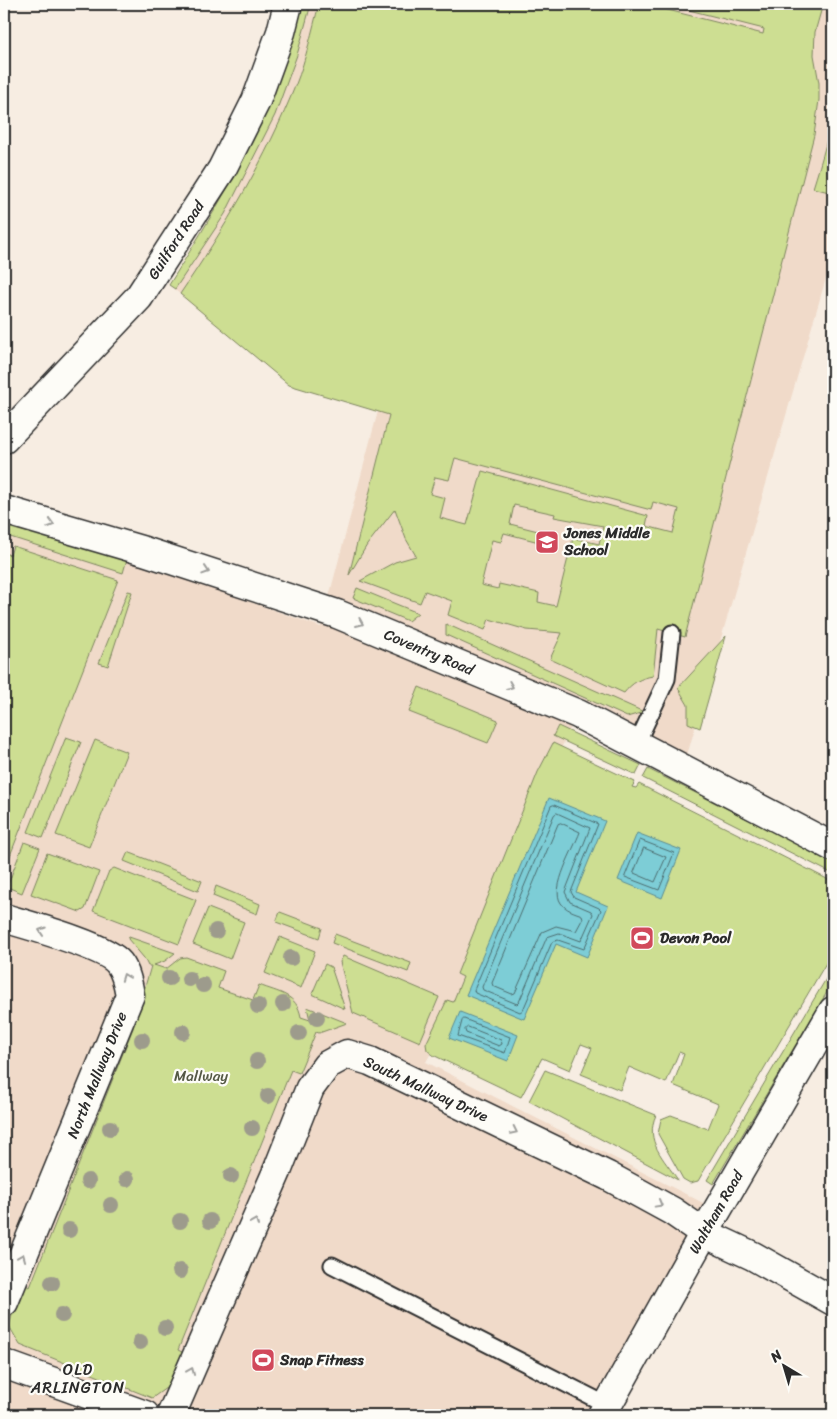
<svg xmlns="http://www.w3.org/2000/svg" width="837" height="1419" viewBox="0 0 837 1419" font-family="Sriracha,sans-serif">
<rect width="100%" height="100%" fill="#f7ede2"/>
<filter id="ink" filterUnits="userSpaceOnUse"><feTurbulence type="fractalNoise" baseFrequency=".02" numOctaves="2"/><feDisplacementMap in="SourceGraphic" scale="10" xChannelSelector="R" yChannelSelector="G"/><feConvolveMatrix kernelMatrix="1 2 1 2 8 2 1 2 1" color-interpolation-filters="sRGB"/></filter>
<g filter="url(#ink)">
<path fill="#f0dac9" fill-rule="evenodd" d="M300,4H833V254L683,769L577,714L457,974L463,977L436,1044L426,1062L717,1210L602,1415H4V521L167,572L321,627L378,411L289,385L169,285L209,219L251,142L282,70ZM151,964L299,1073L291,1070L178,1350L38,1351L20,1345L21,1284L30,1288L133,1029Z"/>
<path fill="#cdde92" stroke="#7c845e" fill-rule="evenodd" d="M300,4H311L297,55L275,115L225,214L175,289L169,285C211,217 256,146 282,70C290,49 294,26 300,4Z
M319,4H644L763,34L764,29L665,4H823L815,32L814,55L819,83V100L814,135L685,637L658,629L653,676C640,678 632,683 624,693L550,659L562,633L527,630L489,619L485,630L448,615L452,601L425,591L420,603L360,581L395,562L416,556L406,539L395,509L367,545L349,575L389,415L289,385L180,294C225,228 266,159 296,84C306,59 312,31 319,4ZM455,458L651,510L653,502L679,509L673,533L646,526L648,516L482,471L467,525L440,518L445,498L430,494L435,477L449,480ZM514,505L555,514L554,517L603,526L599,544L573,538L556,606L538,602L539,593L499,584L498,589L481,585L492,540L501,542L504,533L539,542L542,532L510,524Z
M833,27V193L813,188C822,159 831,131 833,101C834,76 828,52 833,27Z
M4,521L127,559L123,573L4,535Z
M13,546L118,580L4,871V553L10,555Z
M357,588L418,613L408,621L353,598Z
M128,591L132,592L108,666L99,663Z
M446,624L644,712L627,717L446,635Z
M726,636L700,728L688,723V705L678,688Z
M419,687L498,720L488,743L409,712Z
M558,726L641,765L636,775L553,736Z
M66,737L81,742L43,838L28,832Z
M95,740L127,752L89,847L56,835Z
M553,743L635,782L632,787L636,788L639,784L833,882V951L698,1181L690,1183L683,1179L658,1134L661,1119L671,1115L708,1129L718,1104L673,1085L684,1054L679,1052L666,1083L629,1067L620,1090L581,1074L592,1048L581,1044L570,1070L542,1058L521,1097L433,1055L427,1050L426,1044L447,1000L453,1002L463,977L457,974L538,772Z
M648,769L833,862V874L643,778Z
M24,842L40,848L22,893L7,887Z
M128,852L202,881L198,891L124,861Z
M47,853L99,872L85,909L80,912L31,894Z
M114,868L196,900L179,944L93,911L109,871Z
M216,886L260,904L257,914L213,896Z
M208,908L244,922L230,959L193,944Z
M280,912L322,928L319,938L276,922Z
M335,934L411,963L408,972L332,943Z
M129,937L175,953L165,961L154,965L166,969L180,958L186,957L224,971L218,988L253,1000L259,985C279,993 297,994 301,1017L310,1020L307,1007L347,1023L319,1033L316,1032L299,1073L291,1070L178,1350L184,1353L173,1383L152,1398L20,1345L9,1326L21,1283L30,1287L133,1028L151,966H148L144,958L128,939Z
M280,937L315,951L301,988L265,973Z
M343,956L439,997L420,1042L353,1013L340,962Z
M325,964L331,967L345,1009L312,994Z
M833,967V982L713,1184L707,1180Z
M545,1070L656,1115C644,1141 664,1159 678,1180L529,1101Z"/>
<path fill="#7dcdd6" stroke="#5c8c92" d="M549,798L605,821L576,892L608,906L587,957L556,944L524,1019L466,995Z
M637,833L681,850L662,898L618,880Z
M460,1012L518,1035L508,1061L449,1038Z"/>
<g fill="none" stroke-linecap="round" stroke-linejoin="round">
<path stroke="#4c6c6f" stroke-width="1" d="M554,805L598,824L571,892L574,897L599,908L601,910L584,949L558,940L552,942L523,1010L520,1012L475,993L474,990L551,806Z
M557,813L590,828L565,892L570,902L591,911L593,914L581,941L559,933L547,937L519,1002L517,1004L483,990L482,987L554,815Z
M561,823L580,832C574,849 550,888 561,903C566,910 574,912 582,915L583,918L576,931L556,926L542,932L515,993L512,994L493,986L492,983L558,824Z
M640,840L674,853L659,890L625,877Z
M644,848L666,857L655,882L634,873Z
M464,1019L510,1037L505,1053L458,1036L462,1021Z
M468,1027L501,1040L502,1044L499,1046L466,1033L465,1030Z"/>
<g stroke="#2b2b2b" stroke-width="19">
<path id="service" d="M636,745L667,679L672,633
M332,1265L607,1405"/>
</g>
<g stroke="#2b2b2b" stroke-width="31">
<path id="minor" d="M4,439L139,297L222,169L256,101L281,32L288,4
M4,918C27,925 106,946 119,963C126,972 128,984 130,995L4,1302
M171,1415L278,1169L310,1088L327,1065L347,1054L370,1061L608,1176L672,1211L704,1233L753,1256L833,1301"/>
</g>
<g stroke="#2b2b2b" stroke-width="31">
<path id="tertiary" d="M4,510L144,551L337,614L578,714L833,847
M4,1364L145,1415
M602,1415L704,1233L833,1011"/>
</g>
<use href="#service" stroke="#fdfcf7" stroke-width="15"/>
<use href="#minor" stroke="#fdfcf7" stroke-width="28"/>
<use href="#tertiary" stroke="#fdfcf7" stroke-width="28"/>
</g>
<g fill="#9d9b8c">
<circle cx="216" cy="931" r="8"/>
<circle cx="291" cy="958" r="8"/>
<circle cx="169" cy="978" r="8"/>
<circle cx="189" cy="979" r="8"/>
<circle cx="203" cy="985" r="8"/>
<circle cx="283" cy="1004" r="8"/>
<circle cx="258" cy="1006" r="8"/>
<circle cx="317" cy="1018" r="8"/>
<circle cx="183" cy="1032" r="8"/>
<circle cx="299" cy="1033" r="8"/>
<circle cx="142" cy="1040" r="8"/>
<circle cx="257" cy="1061" r="8"/>
<circle cx="268" cy="1096" r="8"/>
<circle cx="110" cy="1128" r="8"/>
<circle cx="252" cy="1128" r="8"/>
<circle cx="231" cy="1176" r="8"/>
<circle cx="127" cy="1179" r="8"/>
<circle cx="88" cy="1181" r="8"/>
<circle cx="111" cy="1205" r="8"/>
<circle cx="180" cy="1221" r="8"/>
<circle cx="210" cy="1221" r="8"/>
<circle cx="69" cy="1230" r="8"/>
<circle cx="180" cy="1271" r="8"/>
<circle cx="52" cy="1283" r="8"/>
<circle cx="62" cy="1315" r="8"/>
<circle cx="165" cy="1328" r="8"/>
<circle cx="140" cy="1342" r="8"/>
</g>
<defs><path id="oneway-chevron" d="M-2-3.5L2.5 0L-2 3.5" fill="none" stroke-width="1.6" stroke-linecap="round" stroke-linejoin="round" transform="scale(1.25)"/></defs>
<g stroke="#9e9e9b">
<use href="#oneway-chevron" transform="translate(51 524) rotate(16)"/>
<use href="#oneway-chevron" transform="translate(206 571) rotate(18)"/>
<use href="#oneway-chevron" transform="translate(360 623) rotate(23)"/>
<use href="#oneway-chevron" transform="translate(510 686) rotate(23)"/>
<use href="#oneway-chevron" transform="translate(42 931) rotate(-162)"/>
<use href="#oneway-chevron" transform="translate(125 977) rotate(-111)"/>
<use href="#oneway-chevron" transform="translate(514 1131) rotate(26)"/>
<use href="#oneway-chevron" transform="translate(659 1204) rotate(29)"/>
<use href="#oneway-chevron" transform="translate(255 1222) rotate(-67)"/>
<use href="#oneway-chevron" transform="translate(22 1257) rotate(-68)"/>
<use href="#oneway-chevron" transform="translate(191 1371) rotate(-67)"/>
</g>
</g>
<defs>
<g id="school-square" transform="scale(1.25)"><rect x="-9" y="-9" width="18" height="18" rx="4" fill="#d1495b" stroke="#fdfcf7"/><path d="M0-5L7-2L0 1L-7-2ZM-4 1L0 2.5L4 1V4Q0 6-4 4Z" fill="#fff"/></g>
<g id="stadium-square" transform="scale(1.25)"><rect x="-9" y="-9" width="18" height="18" rx="4" fill="#d1495b" stroke="#fdfcf7"/><path d="M0-5a6.5 5 0 1 0 0 10a6.5 5 0 1 0 0-10ZM-3.5-1.8h7v3.6h-7Z" fill="#fff"/></g>
</defs>
<g fill-rule="evenodd">
<use href="#school-square" x="547" y="542"/>
<use href="#stadium-square" x="642" y="938"/>
<use href="#stadium-square" x="263" y="1360"/>
</g>
<g text-anchor="middle" dominant-baseline="central" stroke-width="4.5" stroke-linejoin="round" paint-order="stroke">
<g font-size="15" fill="#2b2b2b" stroke="#fdfcf7">
<text transform="translate(176 240) rotate(-57)">Guilford Road</text>
<text transform="translate(429 652) rotate(23)">Coventry Road</text>
<text transform="translate(97 1075) rotate(-68)">North Mallway Drive</text>
<text transform="translate(426 1089) rotate(25)">South Mallway Drive</text>
<text transform="translate(716 1212) rotate(-60)">Waltham Road</text>
</g>
<g font-size="15" font-weight="bold" fill="#2b2b2b" stroke="#fdfcf7" text-anchor="start">
<text x="564" y="533">Jones Middle<tspan x="564" dy="17">School</tspan></text>
<text x="660" y="938">Devon Pool</text>
<text x="280" y="1360">Snap Fitness</text>
</g>
<g font-size="15" fill="#545845" stroke="#fdfcf7">
<text x="201" y="1076">Mallway</text>
</g>
<g font-size="16" letter-spacing="1" fill="#2b2b2b" stroke="#fdfcf7">
<text x="78" y="1369">OLD<tspan x="78" dy="18">ARLINGTON</tspan></text>
</g>
</g>
<rect width="837" height="1419" fill="none" stroke="#fdfcf7" stroke-width="20"/>
<rect x="10" y="10" width="817" height="1399" fill="none" stroke="#2b2b2b" stroke-width="2" filter="url(#ink)"/>
<g transform="translate(784 1366) rotate(322)" stroke="#fdfcf7" stroke-width="4" paint-order="stroke">
<path d="M0-4L9 19L0 12L-9 19Z" fill="#2b2b2b"/>
<text y="-8" font-size="14" font-weight="bold" text-anchor="middle" fill="#2b2b2b">N</text>
</g>
</svg>
